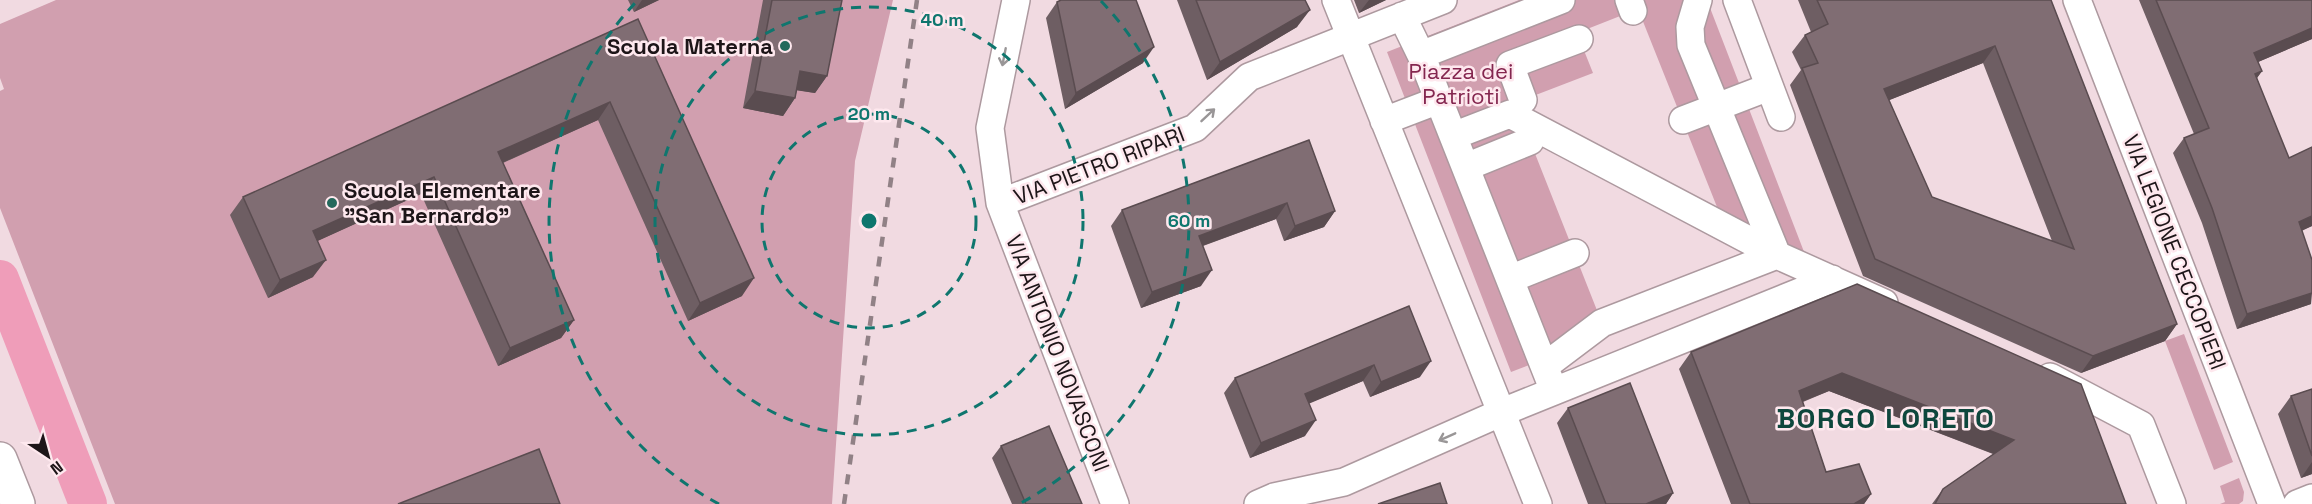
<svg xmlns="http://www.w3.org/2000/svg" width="2312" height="504" viewBox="0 0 2312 504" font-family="'Space Grotesk',sans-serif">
<rect width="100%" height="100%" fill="#f1dae1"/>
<path fill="#d19faf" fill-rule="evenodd" d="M56,0H893L855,161L832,504H115L0,208V91L4,89L0,78V24Z
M1519,0H1707L1806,257L1511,372L1387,52ZM1638,9L1725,227L1776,255L1602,323L1515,103L1593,73L1577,33Z
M2184,334L2233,462L2214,470L2165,341Z
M2239,478L2244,492L2243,501L2239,504H2220L2225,502L2220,486Z"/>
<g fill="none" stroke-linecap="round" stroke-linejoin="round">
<path stroke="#ef9db9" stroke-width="38" d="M0,279L88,504"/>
<g stroke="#ad999f" stroke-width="30">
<path id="street" d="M1016,0L990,128L1000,203L1115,504
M1336,0L1538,504
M1629,0L1633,11
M1698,0L1690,27L1691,45L1777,255
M1737,0L1781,117
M2077,0L2272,504
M1402,16L1421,55L1554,391
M1421,55L1561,0
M1523,100L1510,65L1579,39
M1683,120L1769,87
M1384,121L1439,100
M1453,136L1510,114L1777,255L1884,303
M1466,167L1530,141
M1000,203L1195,128L1249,77L1443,0
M1510,279L1575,253
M1545,366L1602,323L1777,255
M2050,377L2141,425L2172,504
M1258,504L1274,497L1344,482L1500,413L1832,279
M2297,504L2312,498"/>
</g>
<g stroke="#ad999f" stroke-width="36">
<path id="secondary" d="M0,459L18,504"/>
</g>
<use href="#street" stroke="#fff" stroke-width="27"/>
<use href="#secondary" stroke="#fff" stroke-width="33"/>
<path stroke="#918186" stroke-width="4.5" stroke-dasharray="10 10" stroke-linecap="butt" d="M844,504L917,0"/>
</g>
<path fill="#6e5e63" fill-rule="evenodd" d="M628,0H659L634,12Z
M763,0H842L827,76L815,93L797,90L795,98L783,116L743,108Z
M1177,0H1305L1297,27L1207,80Z
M1354,0H1386L1359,13Z
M1798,0H2051L2177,324L2165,341L2081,373L1863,276L1790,85L1801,70L1792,52L1805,35L1811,32ZM1983,63L2052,241L1932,197L1889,100Z
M2139,0H2312V39L2258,62L2262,71L2257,78L2312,226L2302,230L2311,304L2237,329L2202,223L2173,153L2184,138L2194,134Z
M1057,2L1143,63L1065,109L1046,18Z
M638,19L742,296L688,321L598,120L503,163L574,320L561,338L498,366L421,194L317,241L313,277L268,298L230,215L243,197Z
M1309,140L1335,211L1324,227L1284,241L1276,219L1203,246L1201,286L1141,308L1111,226L1122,210Z
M1857,284L2126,504H1932L1943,489L1993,454L1829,391L1803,402L1826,472L1871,494L1864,504H1731L1679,369L1691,352Z
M1409,306L1420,377L1370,397L1363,381L1309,403L1305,436L1250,458L1224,393L1235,378Z
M2312,389V474L2301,478L2278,414L2291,396Z
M1568,408L1673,493L1666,504H1588L1557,423Z
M1001,446L1082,504H1012L992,458Z"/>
<path fill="#5a4c50" d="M642,0H659L634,12Z
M1369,0H1386L1359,13Z
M1310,10L1297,27L1207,80L1220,62Z
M2312,28V39L2244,68L2254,53Z
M1995,46L1983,63L1872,107L1884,89Z
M1154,47L1143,63L1065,109L1076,93Z
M800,71L827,76L815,93L788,89Z
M2262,71L2251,86L2255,74Z
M755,91L795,98L783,116L743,108Z
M610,102L598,120L486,170L498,152Z
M434,177L421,194L300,249L313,231Z
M1287,203L1276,219L1188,251L1199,236Z
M1335,211L1324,227L1284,241L1295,226Z
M2312,216V226L2289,237L2299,222Z
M326,260L313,277L268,298L280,280Z
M1212,270L1201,286L1141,308L1152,292Z
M754,278L742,296L688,321L700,303Z
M2312,293L2311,304L2237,329L2247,314Z
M574,320L561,338L498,366L510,348Z
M2177,324L2165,341L2081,373L2093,356Z
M1431,361L1420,377L1370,397L1381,382Z
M1374,365L1363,381L1294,410L1305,394Z
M1842,373L2014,440L2002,457L1829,391L1786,408L1799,391Z
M1316,420L1305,436L1250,458L1261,443Z
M2312,462V474L2301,478Z
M1673,493L1666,504H1646Z
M1871,494L1864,504H1854Z"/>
<path fill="#806d73" stroke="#5a4c50" stroke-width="1.5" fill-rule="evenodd" d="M772,0H842L827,76L800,71L795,98L755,91Z
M1061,0H1136L1154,47L1076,93L1057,2Z
M1196,0H1305L1310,10L1220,62Z
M1817,0H2051L2177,324L2093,356L1875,259L1802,68L1818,63L1805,35L1828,24ZM1995,46L2074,249L1932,197L1884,89Z
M2156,0H2312V28L2254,53L2262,71L2255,74L2289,158L2312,147V216L2299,222L2312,260V293L2247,314L2212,208L2184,138L2209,128Z
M638,19L754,278L700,303L610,102L498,152L574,320L510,348L434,177L313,231L326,260L280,280L243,197Z
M1309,140L1335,211L1295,226L1287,203L1199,236L1212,270L1152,292L1122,210Z
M1857,284L2081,384L2126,504H1935L1943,489L2014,440L1842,373L1799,391L1826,472L1859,464L1871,494L1854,504H1750L1691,352Z
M1409,306L1431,361L1381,382L1374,365L1305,394L1316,420L1261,443L1235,378Z
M1630,383L1673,493L1646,504H1606L1568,408Z
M2312,389V456L2291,396Z
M1049,426L1082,504H1026L1001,446Z
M539,449L560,504H398Z
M1440,483L1447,504H1378Z"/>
<defs><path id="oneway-shaft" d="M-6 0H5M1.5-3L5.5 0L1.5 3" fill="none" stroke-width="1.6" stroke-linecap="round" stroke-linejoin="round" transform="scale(1.5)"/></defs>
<g stroke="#999697">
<use href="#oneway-shaft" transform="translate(1004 57) rotate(101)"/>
<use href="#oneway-shaft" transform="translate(1208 115) rotate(-43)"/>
<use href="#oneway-shaft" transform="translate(1447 437) rotate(156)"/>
</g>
<g fill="none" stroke="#0f766e" stroke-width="3" stroke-dasharray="10 8">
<circle cx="869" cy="221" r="107"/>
<circle cx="869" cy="221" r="214"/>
<path d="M719 504A320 320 0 0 1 637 1M1101 1A320 320 0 0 1 1019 504"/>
</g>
<g fill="#24695c" stroke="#fee8ee" stroke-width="2">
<circle cx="785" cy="46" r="6"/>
<circle cx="332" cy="203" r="6"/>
</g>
<g text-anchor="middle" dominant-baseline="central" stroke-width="5" stroke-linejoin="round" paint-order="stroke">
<g font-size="22" font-weight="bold" fill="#1d1518" stroke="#fee8ee" text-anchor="end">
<text x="773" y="46">Scuola Materna</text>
<text x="344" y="190" text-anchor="start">Scuola Elementare<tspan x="344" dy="25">"San Bernardo"</tspan></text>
</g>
<g font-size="22" fill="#84264f" stroke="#fee8ee">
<text x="1461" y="71">Piazza dei<tspan x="1461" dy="25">Patrioti</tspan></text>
</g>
<g font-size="22" fill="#1d1518" stroke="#fee8ee">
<text transform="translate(1099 165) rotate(-21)">VIA PIETRO RIPARI</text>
<text transform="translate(2175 252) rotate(69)">VIA LEGIONE CECCOPIERI</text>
<text transform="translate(1058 353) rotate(69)">VIA ANTONIO NOVASCONI</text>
</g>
<g font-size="28" font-weight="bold" letter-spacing="1.5" fill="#0e473d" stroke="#fee8ee">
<text x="1886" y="418">BORGO LORETO</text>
</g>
</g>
<circle cx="869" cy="221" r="9" fill="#0f766e" stroke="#fee8ee" stroke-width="3"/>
<g font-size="18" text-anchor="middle" font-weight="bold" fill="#0f766e" stroke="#fee8ee" stroke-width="5" stroke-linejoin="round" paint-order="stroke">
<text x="942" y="26">40 m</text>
<text x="869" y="120">20 m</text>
<text x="1189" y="227">60 m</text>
</g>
<g transform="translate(48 456) rotate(144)" stroke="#fee8ee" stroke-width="4.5" paint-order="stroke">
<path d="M0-4.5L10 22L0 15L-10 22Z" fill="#1d1518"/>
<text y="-9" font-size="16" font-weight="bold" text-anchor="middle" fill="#1d1518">N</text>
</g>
</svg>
